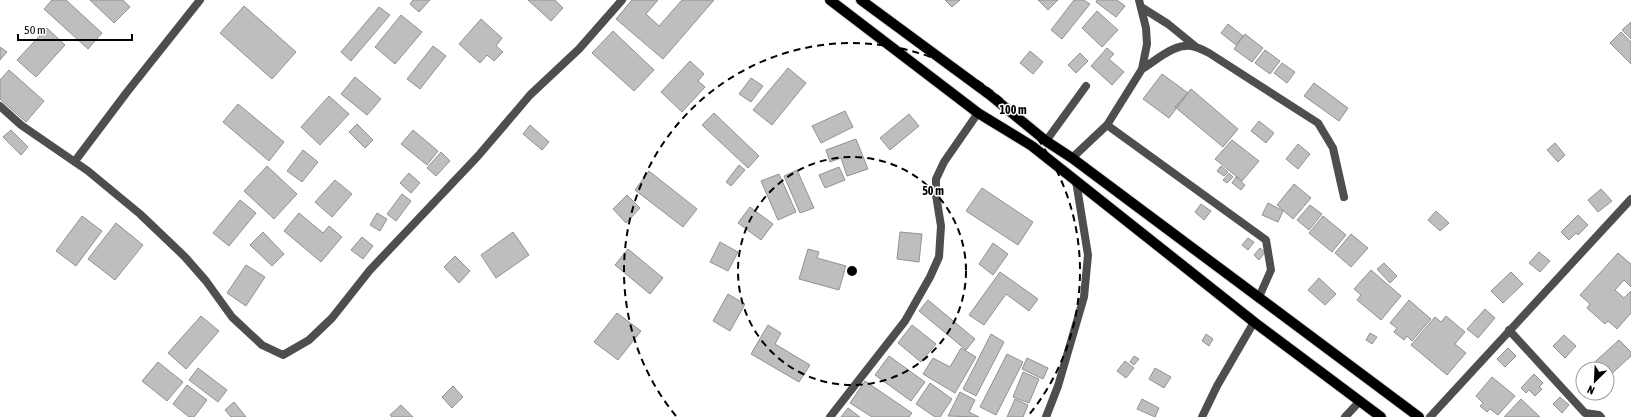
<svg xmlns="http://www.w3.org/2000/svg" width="1631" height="417" viewBox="0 0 1631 417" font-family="'Asap Condensed',sans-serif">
<rect width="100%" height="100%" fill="#fff"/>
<path fill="#bebebe" stroke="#929292" d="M52,0H66L102,33L88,49L44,9Z
M90,0H123L130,7L114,23Z
M413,0H430L419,12L410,4Z
M528,0H555L563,8L551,21Z
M632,0H658L646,14L659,26L682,0H714L663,59L616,19Z
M945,0H960L952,7Z
M1038,0H1058L1048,10Z
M1074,0H1084L1090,4L1062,39L1051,30Z
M1097,0H1117L1125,6L1116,17L1096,2Z
M244,6L296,52L272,79L220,33Z
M379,7L390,15L351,61L341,52Z
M1097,11L1118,30L1102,47L1082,28Z
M401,15L422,32L395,64L375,47Z
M481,19L502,38L496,46L503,52L494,61L487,55L480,63L459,44Z
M1631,22V39L1622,30Z
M1228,24L1243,36L1236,45L1221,33Z
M47,28L65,45L36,77L17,60Z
M613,31L654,70L634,91L592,53Z
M1621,32L1631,42V64L1610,43Z
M1245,34L1263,48L1252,62L1234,49Z
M433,46L446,56L420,89L407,79Z
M0,47L7,52L0,60Z
M1107,48L1114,54L1109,59L1124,72L1112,85L1091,66Z
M1265,50L1280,61L1270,74L1255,63Z
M1030,51L1043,62L1033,74L1020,63Z
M1080,53L1088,61L1076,73L1068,65Z
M690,61L704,74L698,81L705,87L682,112L661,92Z
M1282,63L1295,72L1287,83L1274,73Z
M788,68L806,83L772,125L753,110Z
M9,70L44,101L26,122L0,99V80Z
M1162,74L1188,93L1169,118L1143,99Z
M355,77L381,99L367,115L341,94Z
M751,78L763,86L751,102L739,94Z
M1314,83L1348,108L1339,121L1304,96Z
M1191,89L1238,129L1223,147L1175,107Z
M329,96L349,114L320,145L301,127Z
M238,104L284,142L269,161L223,122Z
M845,111L853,127L821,143L812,126Z
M714,113L759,156L748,168L702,125Z
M909,114L919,126L890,150L880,138Z
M1259,121L1274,133L1266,143L1251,131Z
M357,124L373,140L365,148L349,132Z
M530,125L549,142L542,150L523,134Z
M11,130L28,147L21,155L3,137Z
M413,130L438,151L427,165L401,144Z
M856,139L868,169L847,176L841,158L830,162L826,150Z
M1232,140L1259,161L1242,181L1215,159Z
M1555,143L1565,155L1558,162L1547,150Z
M1298,144L1310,154L1298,169L1286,159Z
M303,150L318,162L302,182L287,171Z
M441,152L450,161L436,176L427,168Z
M739,165L745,170L731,186L726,182Z
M267,166L297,194L274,219L244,191Z
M1221,166L1228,172L1224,176L1217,171Z
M839,167L845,180L825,188L819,175Z
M797,170L814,208L800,213L784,176Z
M649,171L697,209L683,227L635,190Z
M409,173L420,183L411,193L400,183Z
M1229,173L1233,177L1227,183L1223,180Z
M779,174L796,212L778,220L761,181Z
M1236,177L1245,185L1241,190L1232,183Z
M335,180L352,194L332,217L315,202Z
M1294,184L1311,198L1293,219L1277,205Z
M982,188L1033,222L1018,245L966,211Z
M1601,189L1612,201L1598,212L1588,200Z
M402,194L411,201L396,221L387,214Z
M627,195L640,208L626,223L613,209Z
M240,200L256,213L229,246L213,233Z
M1268,203L1283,211L1278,222L1262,215Z
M1201,204L1211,211L1204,220L1195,212Z
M1310,205L1322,214L1309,230L1297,220Z
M750,207L773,224L761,240L738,223Z
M1436,211L1449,223L1440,231L1428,220Z
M299,213L323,233L329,226L342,237L321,262L284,231Z
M377,213L387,219L380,231L370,225Z
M1578,215L1588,225L1578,235L1576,233L1569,240L1561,232Z
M82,216L102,231L76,266L56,251Z
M1323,216L1346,235L1332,252L1309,233Z
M116,223L143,245L115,280L88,259Z
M263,232L284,254L272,266L250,245Z
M513,232L529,255L496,278L481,255Z
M900,232L922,234L919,262L897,259Z
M1351,234L1368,248L1351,267L1335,253Z
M362,237L373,246L363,259L351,250Z
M1248,238L1254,242L1248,250L1242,245Z
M720,242L738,252L728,271L710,262Z
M993,243L1008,254L993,275L979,264Z
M1260,248L1265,252L1259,260L1254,255Z
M628,249L663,278L650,294L615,265Z
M808,249L819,252L817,258L846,266L839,290L799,279Z
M1539,252L1550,261L1540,272L1529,263Z
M1618,253L1631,264V287L1624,280L1615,290L1624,298L1631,291V313L1617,329L1608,321L1605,324L1587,308L1590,304L1580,295Z
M455,256L470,271L459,283L444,267Z
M1384,263L1397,276L1390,283L1377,269Z
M246,265L265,277L246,306L227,293Z
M1371,270L1401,296L1381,320L1357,300L1361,295L1354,289Z
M1000,272L1038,299L1029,311L1006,294L984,325L969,315Z
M1511,272L1523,284L1503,303L1491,291Z
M1319,278L1336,294L1325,305L1308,290Z
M728,294L745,304L730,331L713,321Z
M928,300L975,339L966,350L919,311Z
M1409,300L1431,319L1412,341L1407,336L1404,340L1394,332L1397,328L1390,323Z
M1485,309L1495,318L1478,338L1467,329Z
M617,313L641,331L618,360L594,342Z
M201,316L219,331L186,369L168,353Z
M1446,316L1465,332L1455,344L1466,353L1447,375L1411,345L1435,317L1441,322Z
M768,325L781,333L775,344L810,365L799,382L751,354Z
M912,325L936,344L921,362L898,343Z
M1370,333L1377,337L1372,344L1366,340Z
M991,334L1004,342L976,396L963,389Z
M1206,334L1213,339L1209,346L1202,341Z
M1564,335L1576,346L1565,358L1553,346Z
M1619,340L1631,352V356L1607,378V369H1587Z
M961,348L976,357L955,393L923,374L933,358L950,367Z
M1508,348L1516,356L1505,367L1497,359Z
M1007,354L1023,362L996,415L980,407Z
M889,356L925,382L911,401L875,375Z
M1134,356L1139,359L1134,365L1130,362Z
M1027,358L1048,368L1043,379L1022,369Z
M1125,361L1134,368L1126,378L1117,371Z
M158,362L183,382L167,401L142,381Z
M198,368L227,390L218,402L189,380Z
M1155,368L1171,377L1164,388L1149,379Z
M1023,372L1039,379L1029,403L1013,397Z
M1534,374L1543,383L1539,387L1542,389L1535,396L1529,390L1526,393L1521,388Z
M1492,377L1515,396L1498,415L1490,409L1487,412L1480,406L1483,403L1476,396Z
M865,381L912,413L909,417H872L850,403Z
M930,383L952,399L940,417H935L916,404Z
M187,385L207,400L194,417H189L173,404Z
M453,386L463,397L452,408L442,397Z
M960,392L975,400L969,412L979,417L948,416Z
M1560,397L1569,405L1562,413L1553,404Z
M1015,399L1028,405L1023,417H1007Z
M1142,399L1159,408L1155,417L1137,409Z
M1521,399L1540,417H1504Z
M234,402L246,417H231L225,410Z
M401,405L413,417H392L390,415Z
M848,408L860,417H841Z"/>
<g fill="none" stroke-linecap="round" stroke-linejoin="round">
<g stroke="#dbdbdb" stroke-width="12">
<path id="primary" d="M830,0L978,113L1032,146L1254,322L1381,417
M861,0L990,95L1046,141L1072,158L1419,417"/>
</g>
<path stroke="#4e4e4e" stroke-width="8" d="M1345,417L1360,401"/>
<path stroke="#4e4e4e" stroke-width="8" d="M1141,7L1168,24L1195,46
M1142,69C1157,60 1176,41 1195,47C1200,48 1205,51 1209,53L1318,123L1333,148L1344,197
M0,106L21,125L88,171L140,214L185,257L206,281L232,317L262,345L283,355L309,340L332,318L370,270L478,156L530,95L579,49L622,0
M1107,125L1266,240L1271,270L1259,297
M1046,141L1086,86
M1072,158L1107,125L1142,69L1147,44L1146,28L1139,0
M75,161L127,92L200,0
M1509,330L1585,413L1599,415L1601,417
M830,417L905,321L930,277L939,257L941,226L936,195V179L944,162L978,113
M1046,417L1058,386L1084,297L1088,255L1076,181
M1202,417L1217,386L1254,322
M1430,417L1631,199"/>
<use href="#primary" stroke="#000" stroke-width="10"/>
</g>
<g fill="none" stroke="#000" stroke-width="2" stroke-dasharray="7 5">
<circle cx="852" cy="271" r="114"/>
<path d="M676 416A228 228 0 1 1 1028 416"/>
</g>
<circle cx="852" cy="271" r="6" fill="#000" stroke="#fff" stroke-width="2"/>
<g font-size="12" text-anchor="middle" font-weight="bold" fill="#000" stroke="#fff" stroke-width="3" stroke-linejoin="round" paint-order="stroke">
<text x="1013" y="114">100 m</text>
<text x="933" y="195">50 m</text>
</g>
<g transform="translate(1595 381) rotate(204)"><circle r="19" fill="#ffffff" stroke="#999999"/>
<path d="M0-3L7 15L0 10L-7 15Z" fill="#000000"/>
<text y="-6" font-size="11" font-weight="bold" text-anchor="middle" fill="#000000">N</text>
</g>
<path d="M18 34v6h114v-6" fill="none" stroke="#000000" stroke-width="2"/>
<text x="24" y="34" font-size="12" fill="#000000" stroke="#ffffff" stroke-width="3" paint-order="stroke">50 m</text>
</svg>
